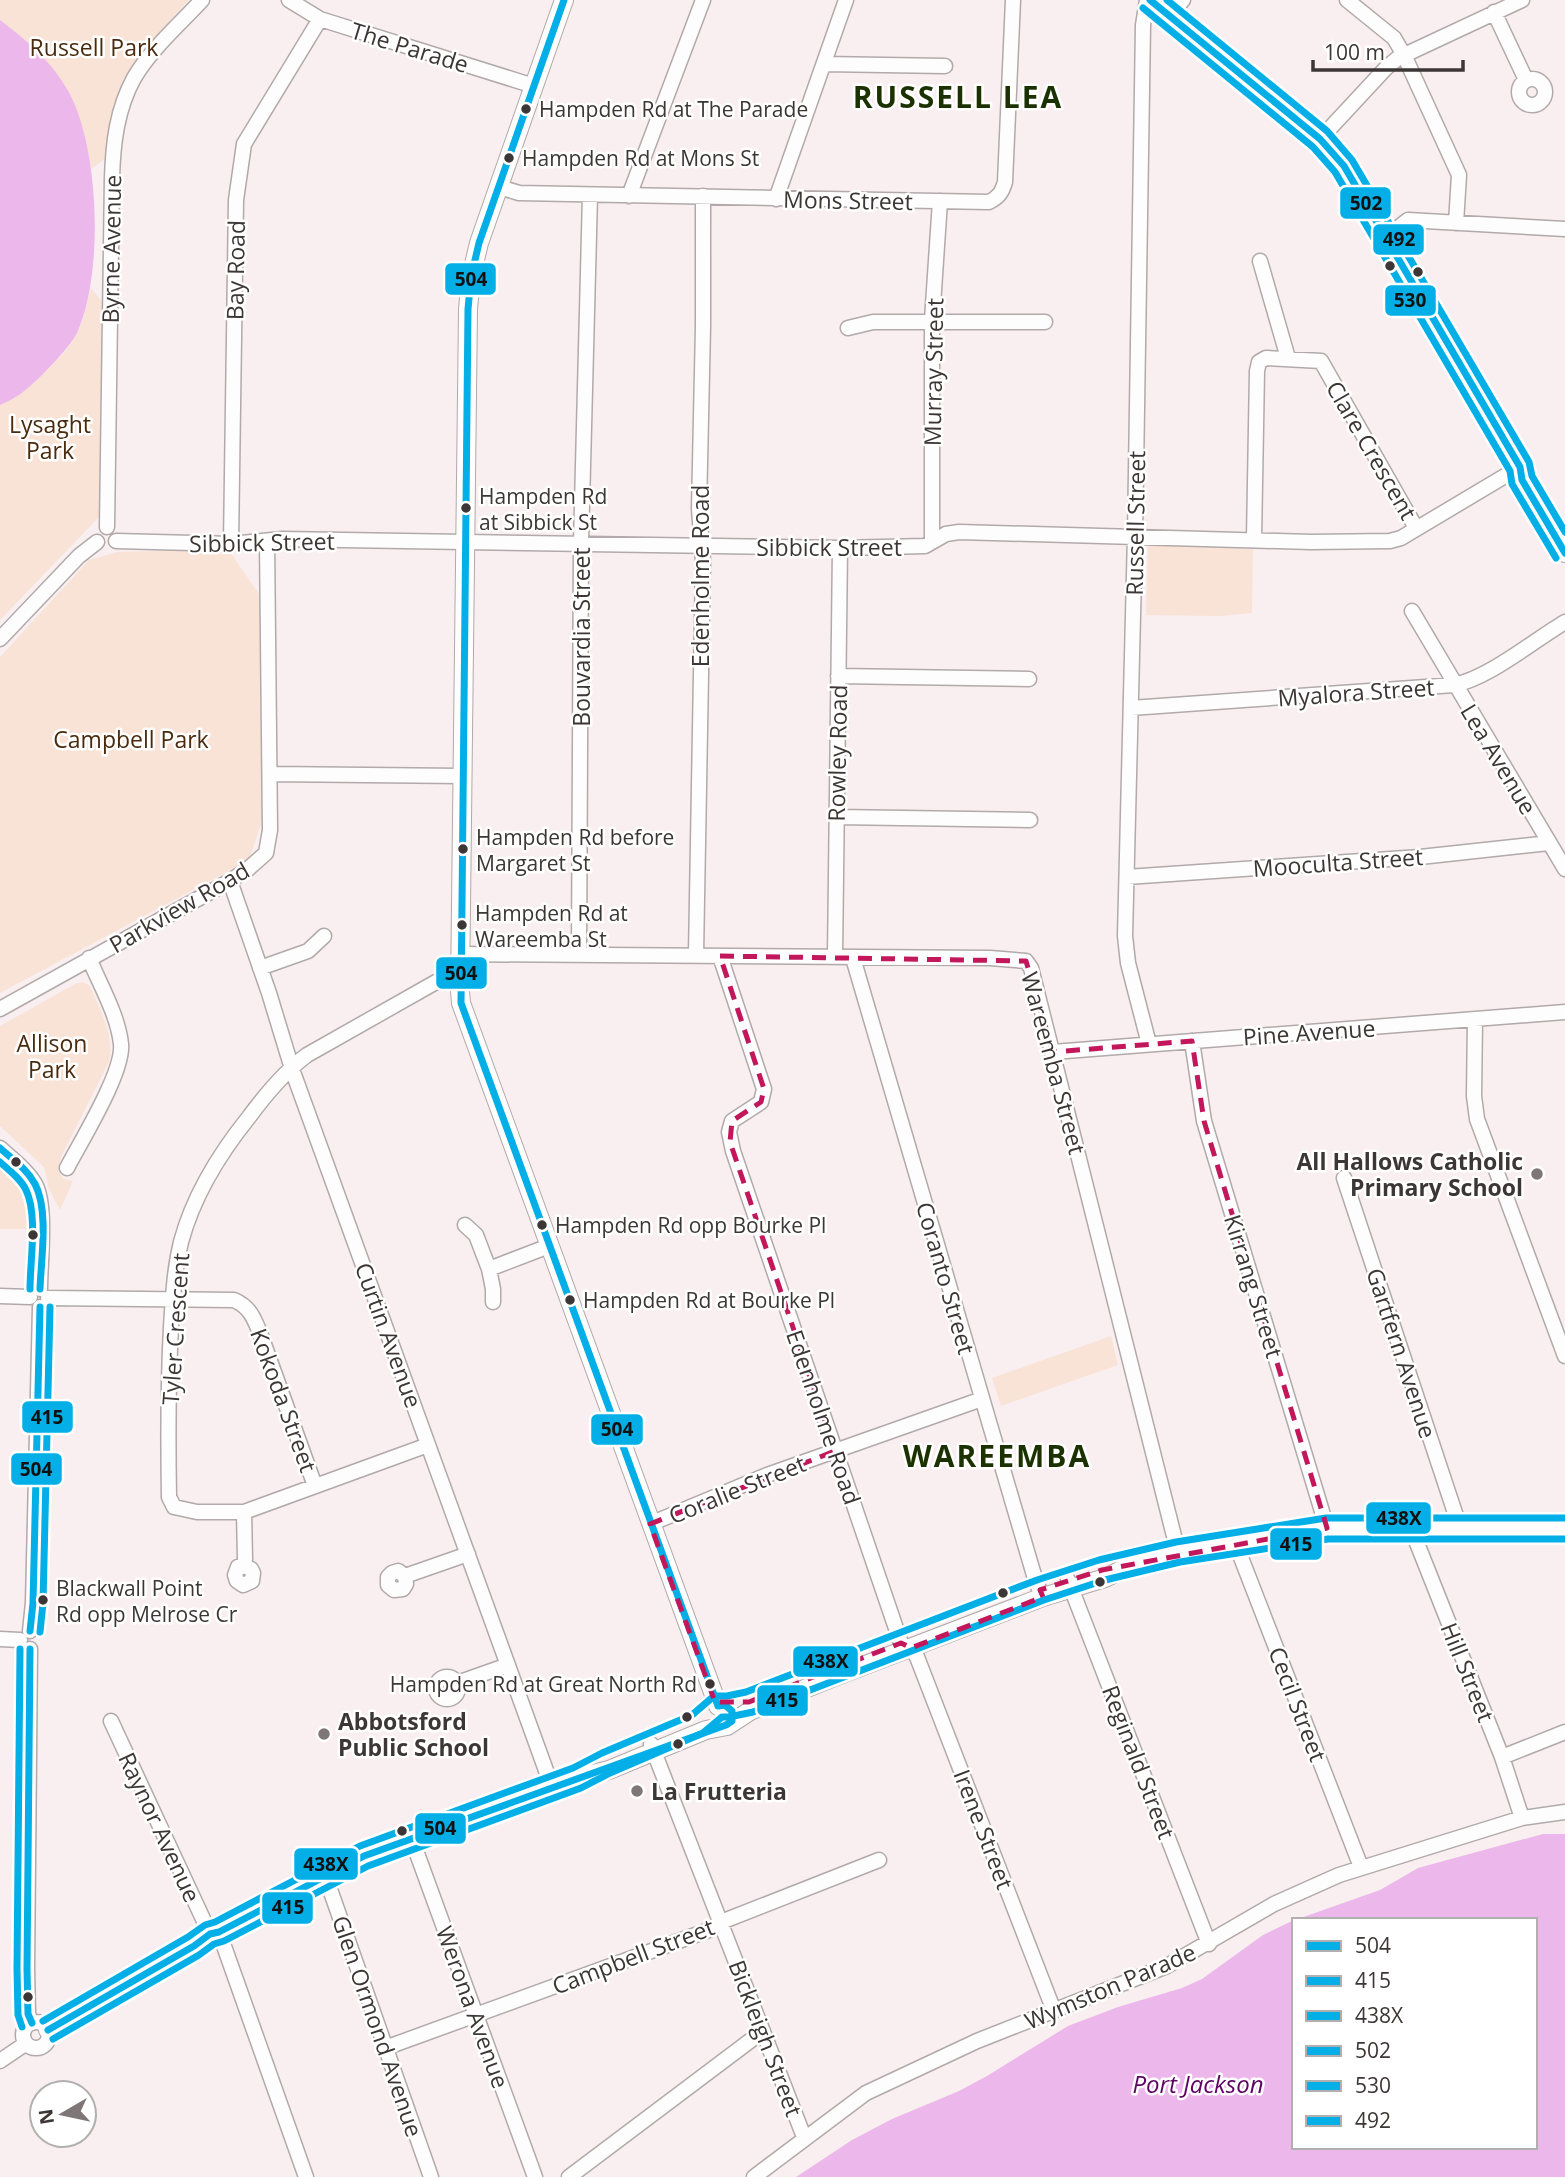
<svg xmlns="http://www.w3.org/2000/svg" width="1565" height="2177" viewBox="0 0 1565 2177" font-family="'Open Sans',sans-serif">
<rect width="100%" height="100%" fill="#f9eff0"/>
<path fill="#f8e3d6" d="M0,0H189L142,51L116,108L106,158L91,169C82,100 55,62 0,20Z
M91,288L103,303L100,516L0,620V405C26,392 62,360 76,335C84,321 87,303 91,288Z
M1148,545L1253,549L1252,613L1220,616L1146,615Z
M228,549L261,597L262,821L249,860L0,993V657L89,560L117,552Z
M83,982L90,986C100,1010 115,1036 109,1062L61,1157L58,1170L63,1179L73,1181L60,1210L49,1189L44,1167L0,1126V1026L75,984Z
M0,1168L27,1193L26,1229H0Z
M1111,1336L1118,1365L1001,1406L992,1378Z"/>
<path fill="#ecb7eb" d="M0,20C25,39 51,61 67,89C100,145 104,274 77,333C69,349 34,385 19,395C13,399 6,402 0,405Z
M1543,1834H1565V2177H796L852,2140L892,2119L959,2091L987,2076L1068,2026L1118,2007L1182,1988L1202,1979L1263,1935L1294,1920V2147H1535V1920H1295L1380,1890L1418,1868Z"/>
<g fill="none" stroke-linecap="round" stroke-linejoin="round">
<g stroke="#b1a9aa" stroke-width="17">
<path id="minor" d="M289,0L320,19L534,86
M1147,0L1143,25L1135,535L1125,936L1128,963L1149,1044
M1347,0L1394,38L1404,55L1459,175L1456,223
M1494,12L1526,80
M1170,15L1183,0
M824,64L945,66
M1519 92a13 13 0 1 1 26 0a13 13 0 1 1-26 0Z
M1320,139L1386,68L1398,58L1522,0
M499,187L519,193L989,202C999,197 1002,192 1005,182L1013,0
M629,196L703,0
M776,199L846,0
M1385,238L1408,220L1565,229
M1260,261L1288,358
M848,328L873,322H1045
M107,527L112,178C113,143 117,109 134,78C151,49 179,25 202,0
M1254,539L1257,371L1259,362L1266,358L1321,361L1416,528
M116,541L231,544L282,539L840,548L925,546L946,534L959,532L1311,542L1390,541L1401,538L1520,467
M932,542V320L940,201
M231,544L236,200L244,144L320,19
M1412,611L1565,869
M0,639L79,556L97,542
M838,676L1029,679
M1131,708L1454,685C1489,678 1533,641 1565,622
M271,774L462,776
M837,817L1030,820
M1127,877L1420,857L1549,843
M230,881L269,993L293,1072L552,1787
M460,954L990,958L1026,961L1031,968L1178,1552
M579,954L581,543L590,195
M696,955L703,561L699,509L703,326V196
M720,956L764,1089L761,1102L732,1121L729,1132L733,1151L901,1643L911,1648L917,1657L1054,2011
M835,957L840,548
M853,958L1036,1582L1043,1597
M260,968L308,951L324,936
M0,1009L230,881L248,869L266,853L270,830L267,541
M1475,1019L1474,1096L1477,1119L1565,1356
M1192,1041L1204,1121L1327,1528
M1053,1052L1565,1012
M0,1148C12,1159 27,1170 35,1184C47,1205 40,1263 40,1289
M67,1168C81,1141 124,1072 121,1044C118,1015 100,985 89,958
M1344,1178L1460,1528
M465,1225L476,1235L489,1269L549,1246
M489,1269L493,1289V1302
M0,1296L30,1297
M48,1298L234,1300C250,1307 254,1318 260,1333L315,1486
M428,1445L244,1512H197L174,1507L169,1497C168,1440 168,1383 171,1327C173,1298 174,1270 181,1242C193,1197 220,1153 249,1117C266,1094 284,1072 307,1055L436,982L443,980L459,981
M650,1524L767,1475L982,1399
M1411,1528L1502,1757L1522,1818
M1235,1542L1361,1867
M244,1566L251,1569L253,1573L252,1581L243,1585L237,1581L235,1575L238,1567L244,1566L245,1559L244,1512
M405,1576L406,1584L403,1589L394,1590L388,1585V1577L392,1573L398,1571L405,1576L468,1554
M1068,1580L1209,1944
M30,1631L33,1603L40,1307
M0,1639L20,1640
M30,1649L27,1969L28,2014L32,2023
M436 1688a11 11 0 1 1 22 0a11 11 0 1 1-22 0Z
M457,1683L508,1665
M111,1721L210,1934
M651,1744L804,2137
M1502,1757L1565,1732
M411,1837L535,2177
M325,1875L431,2177
M219,1932L306,2177
M23 2035a13 13 0 1 1 26 0a13 13 0 1 1-26 0Z
M385,2048L709,1930L721,1922L879,1860
M0,2061L25,2044
M569,2177L763,2031
M754,2177L866,2093L977,2041L1167,1966L1274,1904L1339,1875L1522,1818L1565,1812"/>
</g>
<g stroke="#b1a9aa" stroke-width="20">
<path id="major" d="M564,0L479,243L471,277L468,309L460,991L461,1003L718,1706
M1150,0L1320,139L1344,166L1520,467L1522,480L1565,553
M1124,1566L1178,1552L1327,1528L1565,1529
M48,2030L194,1946L210,1934L219,1932L364,1856L577,1778L609,1770L706,1730L727,1726L750,1711L834,1677L1043,1597L1105,1578L1134,1564"/>
</g>
<use href="#minor" stroke="#fefdfd" stroke-width="14"/>
<use href="#major" stroke="#fefdfd" stroke-width="18"/>
<g stroke="#fff" stroke-width="12">
<path id="bus-1" d="M564,0L479,243L471,277L468,309L461,1003L718,1706
M0,1148C12,1159 27,1169 35,1184C49,1211 41,1259 40,1289
M30,1631L33,1603L40,1307
M30,1649L27,1969L28,2014L32,2023
M48,2030L194,1946L210,1934L219,1932L364,1856L726,1725L732,1721V1711L725,1705L718,1706"/>
</g>
<g stroke="#fff" stroke-width="12">
<path id="bus-2" d="M0,1162C9,1170 21,1179 26,1190C38,1215 30,1261 30,1289
M40,1632L43,1603L50,1307
M20,1649L17,1969L18,2015L22,2027
M53,2039L199,1955L214,1944L224,1941L368,1866L581,1788L610,1773L703,1733L722,1717H729L753,1712L1044,1600L1105,1580L1180,1562L1328,1539H1565"/>
</g>
<g stroke="#fff" stroke-width="12">
<path id="bus-3" d="M43,2021L188,1937L205,1925L215,1922L360,1846L573,1768L602,1753L692,1715L714,1696H727L746,1692L1037,1580L1099,1560L1176,1542L1326,1518H1565"/>
</g>
<g stroke="#fff" stroke-width="12">
<path id="bus-4" d="M1150,0L1320,139L1344,166L1520,467L1522,480L1565,553"/>
</g>
<g stroke="#fff" stroke-width="12">
<path id="bus-5" d="M1143,8L1313,147L1335,172L1510,471L1512,484L1556,558"/>
</g>
<g stroke="#fff" stroke-width="12">
<path id="bus-6" d="M1167,0L1327,131L1352,160L1529,462L1532,476L1565,532"/>
</g>
<use href="#bus-1" stroke="#03afe6" stroke-width="7"/>
<use href="#bus-2" stroke="#03afe6" stroke-width="7"/>
<use href="#bus-3" stroke="#03afe6" stroke-width="7"/>
<use href="#bus-4" stroke="#03afe6" stroke-width="7"/>
<use href="#bus-5" stroke="#03afe6" stroke-width="7"/>
<use href="#bus-6" stroke="#03afe6" stroke-width="7"/>
</g>
<path fill="none" stroke="#c2185b" stroke-width="5" stroke-dasharray="14 9" stroke-linejoin="round" d="M720,956L1026,961L1053,1052L1192,1041L1204,1121L1327,1528L1102,1570L1040,1590L1043,1597L911,1648L901,1643L749,1702H715L650,1524L835,1451L730,1142L732,1121L761,1102L764,1089Z"/>
<g fill="#3d3636" stroke="#fff" stroke-width="2.5">
<circle cx="526" cy="109" r="6"/>
<circle cx="509" cy="158" r="6"/>
<circle cx="1390" cy="266" r="6"/>
<circle cx="1418" cy="272" r="6"/>
<circle cx="466" cy="508" r="6"/>
<circle cx="463" cy="849" r="6"/>
<circle cx="462" cy="925" r="6"/>
<circle cx="16" cy="1162" r="6"/>
<circle cx="542" cy="1225" r="6"/>
<circle cx="33" cy="1235" r="6"/>
<circle cx="570" cy="1300" r="6"/>
<circle cx="1100" cy="1582" r="6"/>
<circle cx="1003" cy="1593" r="6"/>
<circle cx="43" cy="1600" r="6"/>
<circle cx="710" cy="1684" r="6"/>
<circle cx="687" cy="1717" r="6"/>
<circle cx="678" cy="1744" r="6"/>
<circle cx="402" cy="1831" r="6"/>
<circle cx="28" cy="1997" r="6"/>
</g>
<g fill="#7f7777" stroke="#fff" stroke-width="2.5">
<circle cx="1537" cy="1174" r="7"/>
<circle cx="324" cy="1734" r="7"/>
<circle cx="637" cy="1791" r="7"/>
</g>
<g text-anchor="middle" dominant-baseline="central" stroke-width="5" stroke-linejoin="round" paint-order="stroke">
<g font-size="21" fill="#3d3636" stroke="#fff" text-anchor="start">
<text x="539" y="109">Hampden Rd at The Parade</text>
<text x="522" y="158">Hampden Rd at Mons St</text>
<text x="479" y="496">Hampden Rd<tspan x="479" dy="26">at Sibbick St</tspan></text>
<text x="476" y="837">Hampden Rd before<tspan x="476" dy="26">Margaret St</tspan></text>
<text x="475" y="913">Hampden Rd at<tspan x="475" dy="26">Wareemba St</tspan></text>
<text x="555" y="1225">Hampden Rd opp Bourke Pl</text>
<text x="583" y="1300">Hampden Rd at Bourke Pl</text>
<text x="56" y="1588">Blackwall Point<tspan x="56" dy="26">Rd opp Melrose Cr</tspan></text>
<text x="697" y="1684" text-anchor="end">Hampden Rd at Great North Rd</text>
</g>
<g font-size="23" fill="#4b2b0d" stroke="#fff">
<text x="94" y="47">Russell Park</text>
<text x="50" y="424">Lysaght<tspan x="50" dy="26">Park</tspan></text>
<text x="131" y="739">Campbell Park</text>
<text x="52" y="1043">Allison<tspan x="52" dy="26">Park</tspan></text>
</g>
<g font-size="23" fill="#3d3636" stroke="#fff">
<text transform="translate(410 47) rotate(17)">The Parade</text>
<text transform="translate(848 200) rotate(1)">Mons Street</text>
<text transform="translate(111 249) rotate(-89)">Byrne Avenue</text>
<text transform="translate(235 270) rotate(-89)">Bay Road</text>
<text transform="translate(933 372) rotate(-89)">Murray Street</text>
<text transform="translate(1372 450) rotate(60)">Clare Crescent</text>
<text transform="translate(1135 523) rotate(-89)">Russell Street</text>
<text transform="translate(262 542) rotate(-1)">Sibbick Street</text>
<text x="829" y="547">Sibbick Street</text>
<text transform="translate(700 576) rotate(-90)">Edenholme Road</text>
<text transform="translate(581 637) rotate(-90)">Bouvardia Street</text>
<text transform="translate(1356 692) rotate(-4)">Myalora Street</text>
<text transform="translate(837 753) rotate(-89)">Rowley Road</text>
<text transform="translate(1499 759) rotate(59)">Lea Avenue</text>
<text transform="translate(1338 862) rotate(-4)">Mooculta Street</text>
<text transform="translate(179 907) rotate(-30)">Parkview Road</text>
<text transform="translate(1309 1032) rotate(-4)">Pine Avenue</text>
<text transform="translate(1054 1063) rotate(75)">Wareemba Street</text>
<text transform="translate(946 1278) rotate(74)">Coranto Street</text>
<text transform="translate(1254 1286) rotate(73)">Kirrang Street</text>
<text transform="translate(175 1329) rotate(-86)">Tyler Crescent</text>
<text transform="translate(389 1335) rotate(70)">Curtin Avenue</text>
<text transform="translate(1402 1353) rotate(72)">Gartfern Avenue</text>
<text transform="translate(284 1400) rotate(70)">Kokoda Street</text>
<text transform="translate(824 1417) rotate(71)">Edenholme Road</text>
<text transform="translate(737 1489) rotate(-22)">Coralie Street</text>
<text transform="translate(1468 1672) rotate(68)">Hill Street</text>
<text transform="translate(1298 1704) rotate(69)">Cecil Street</text>
<text transform="translate(1139 1762) rotate(69)">Reginald Street</text>
<text transform="translate(160 1827) rotate(65)">Raynor Avenue</text>
<text transform="translate(984 1829) rotate(69)">Irene Street</text>
<text transform="translate(633 1956) rotate(-21)">Campbell Street</text>
<text transform="translate(1110 1986) rotate(-23)">Wymston Parade</text>
<text transform="translate(473 2007) rotate(70)">Werona Avenue</text>
<text transform="translate(378 2026) rotate(71)">Glen Ormond Avenue</text>
<text transform="translate(766 2038) rotate(69)">Bickleigh Street</text>
</g>
<g font-size="23" font-weight="bold" fill="#3d3636" stroke="#fff" text-anchor="start">
<text x="1523" y="1161" text-anchor="end">All Hallows Catholic<tspan x="1523" dy="26">Primary School</tspan></text>
<text x="338" y="1721">Abbotsford<tspan x="338" dy="26">Public School</tspan></text>
<text x="651" y="1791">La Frutteria</text>
</g>
<g font-size="24" font-style="italic" fill="#5e0263" stroke="#fff">
<text x="1198" y="2083">Port Jackson</text>
</g>
<g font-size="30" font-weight="bold" letter-spacing="2" fill="#1b3200" stroke="#fff">
<text x="958" y="96">RUSSELL LEA</text>
<text x="997" y="1455">WAREEMBA</text>
</g>
</g>
<g stroke="#fff" stroke-width="2.5">
<rect x="1339" y="186" width="53" height="34" rx="7" fill="#03afe6"/>
<rect x="1372" y="223" width="53" height="33" rx="7" fill="#03afe6"/>
<rect x="444" y="262" width="53" height="34" rx="7" fill="#03afe6"/>
<rect x="1384" y="284" width="53" height="33" rx="7" fill="#03afe6"/>
<rect x="435" y="956" width="53" height="34" rx="7" fill="#03afe6"/>
<rect x="21" y="1400" width="53" height="34" rx="7" fill="#03afe6"/>
<rect x="590" y="1413" width="54" height="33" rx="7" fill="#03afe6"/>
<rect x="10" y="1452" width="53" height="34" rx="7" fill="#03afe6"/>
<rect x="1365" y="1501" width="67" height="34" rx="7" fill="#03afe6"/>
<rect x="1269" y="1527" width="54" height="34" rx="7" fill="#03afe6"/>
<rect x="792" y="1645" width="67" height="33" rx="7" fill="#03afe6"/>
<rect x="756" y="1684" width="53" height="33" rx="7" fill="#03afe6"/>
<rect x="414" y="1812" width="53" height="33" rx="7" fill="#03afe6"/>
<rect x="293" y="1847" width="66" height="34" rx="7" fill="#03afe6"/>
<rect x="261" y="1891" width="53" height="34" rx="7" fill="#03afe6"/>
</g>
<g font-size="19" text-anchor="middle" font-weight="bold" fill="#111">
<text x="1366" y="210">502</text>
<text x="1399" y="246">492</text>
<text x="471" y="286">504</text>
<text x="1410" y="307">530</text>
<text x="461" y="980">504</text>
<text x="47" y="1424">415</text>
<text x="617" y="1436">504</text>
<text x="36" y="1476">504</text>
<text x="1399" y="1525">438X</text>
<text x="1296" y="1551">415</text>
<text x="826" y="1668">438X</text>
<text x="782" y="1707">415</text>
<text x="440" y="1835">504</text>
<text x="326" y="1871">438X</text>
<text x="288" y="1914">415</text>
</g>
<rect x="1292" y="1918" width="245" height="231" fill="#ffffff" stroke="#b1afaf" stroke-width="2"/>
<rect x="1306" y="1941" width="35" height="10" fill="#03afe6" stroke="#b1afaf" stroke-width="2"/>
<text x="1355" y="1953" font-size="21" fill="#3d3636">504</text>
<rect x="1306" y="1976" width="35" height="10" fill="#03afe6" stroke="#b1afaf" stroke-width="2"/>
<text x="1355" y="1988" font-size="21" fill="#3d3636">415</text>
<rect x="1306" y="2011" width="35" height="10" fill="#03afe6" stroke="#b1afaf" stroke-width="2"/>
<text x="1355" y="2023" font-size="21" fill="#3d3636">438X</text>
<rect x="1306" y="2046" width="35" height="10" fill="#03afe6" stroke="#b1afaf" stroke-width="2"/>
<text x="1355" y="2058" font-size="21" fill="#3d3636">502</text>
<rect x="1306" y="2081" width="35" height="10" fill="#03afe6" stroke="#b1afaf" stroke-width="2"/>
<text x="1355" y="2093" font-size="21" fill="#3d3636">530</text>
<rect x="1306" y="2116" width="35" height="10" fill="#03afe6" stroke="#b1afaf" stroke-width="2"/>
<text x="1355" y="2128" font-size="21" fill="#3d3636">492</text>
<g transform="translate(63 2114) rotate(261)"><circle r="33" fill="#ffffff" stroke="#b1afaf" stroke-width="2"/>
<path d="M0-5L12 26L0 18L-12 26Z" fill="#7f7777"/>
<text y="-10" font-size="19" font-weight="bold" text-anchor="middle" fill="#3d3636">N</text>
</g>
<path d="M1313 60v10h150v-10" fill="none" stroke="#3d3636" stroke-width="3.5"/>
<text x="1324" y="60" font-size="21" fill="#3d3636" stroke="#ffffff" stroke-width="5" paint-order="stroke">100 m</text>
</svg>
